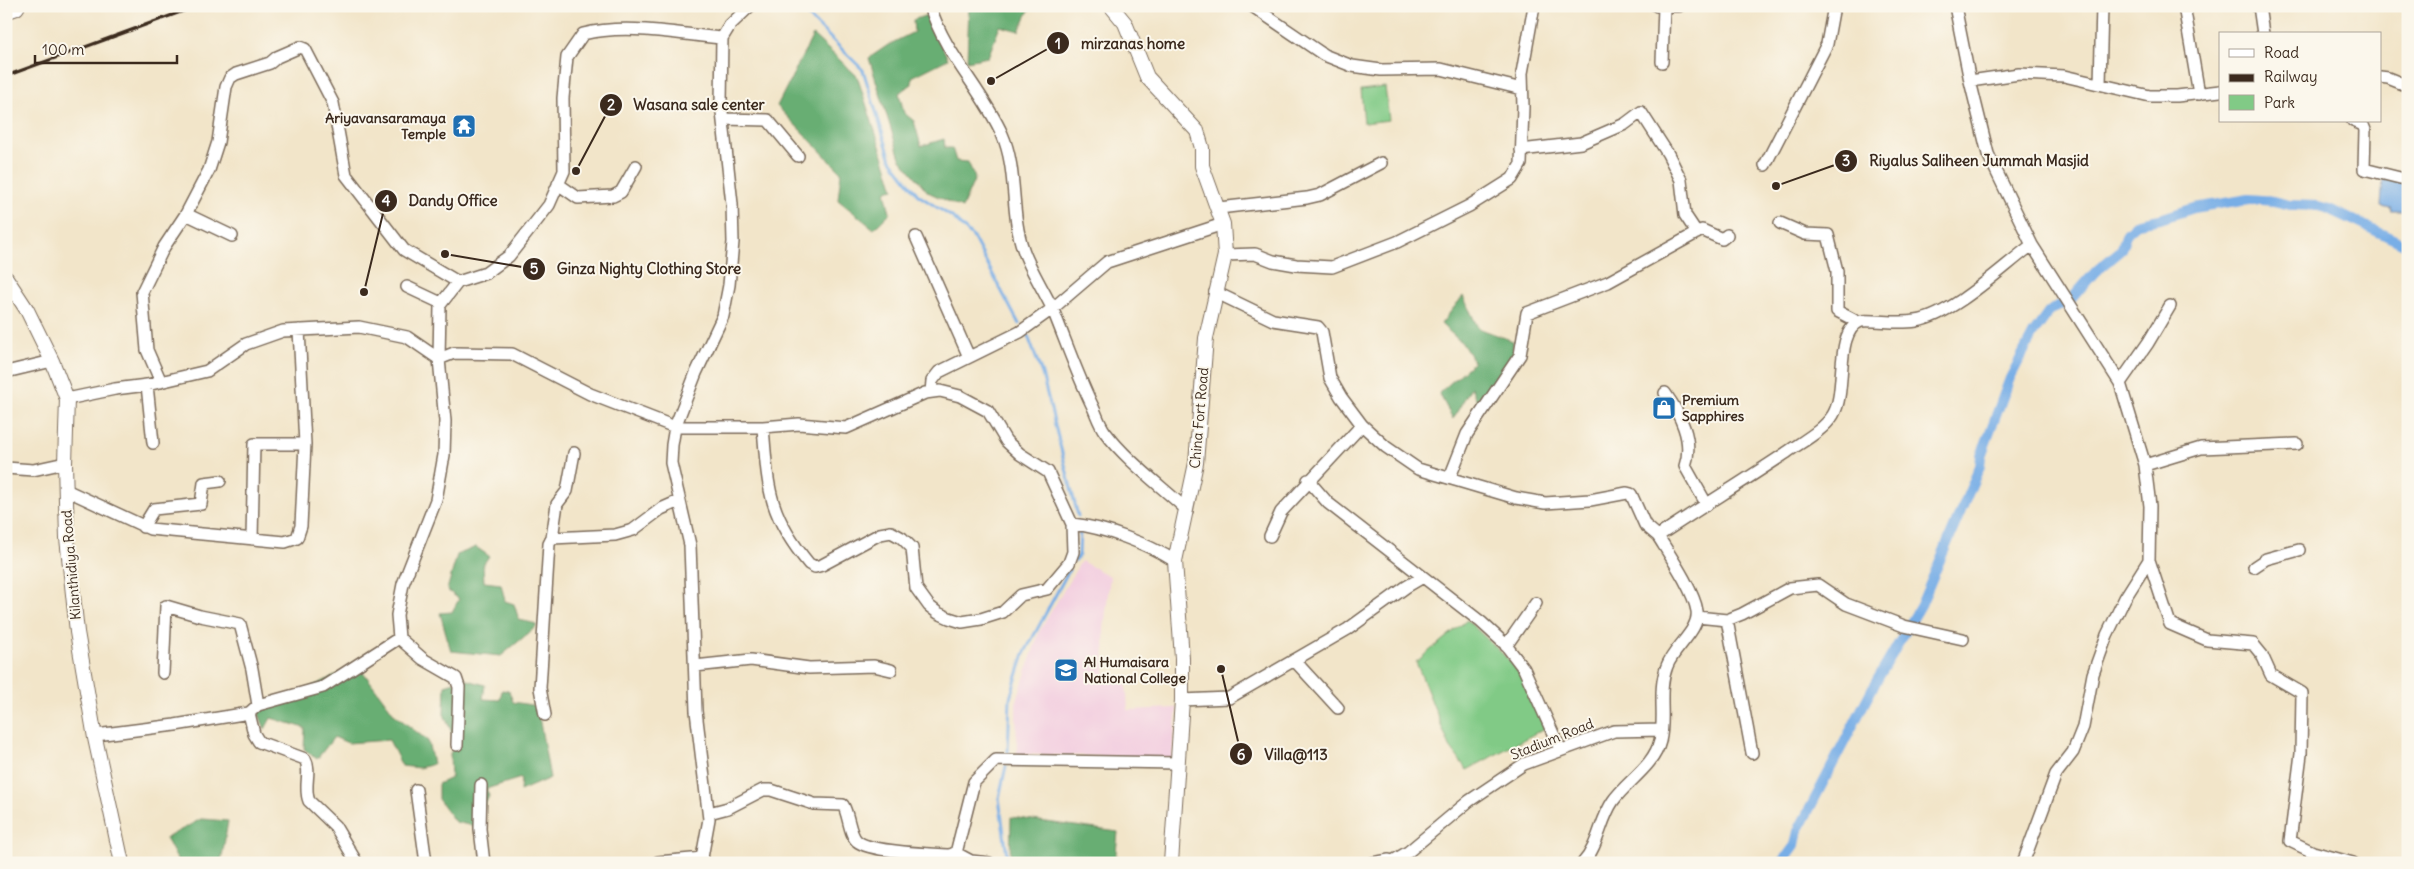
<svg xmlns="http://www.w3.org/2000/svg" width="2414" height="869" viewBox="0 0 2414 869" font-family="Delius,sans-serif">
<rect width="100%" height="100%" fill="#fbf7ec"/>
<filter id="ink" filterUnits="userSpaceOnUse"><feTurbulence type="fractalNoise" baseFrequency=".02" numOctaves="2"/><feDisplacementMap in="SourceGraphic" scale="10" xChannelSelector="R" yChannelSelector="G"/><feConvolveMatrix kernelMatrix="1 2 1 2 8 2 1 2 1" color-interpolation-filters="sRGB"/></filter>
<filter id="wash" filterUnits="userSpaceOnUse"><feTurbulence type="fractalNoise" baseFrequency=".0096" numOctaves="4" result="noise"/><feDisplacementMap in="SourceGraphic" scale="20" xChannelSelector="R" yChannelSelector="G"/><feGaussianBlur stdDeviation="1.12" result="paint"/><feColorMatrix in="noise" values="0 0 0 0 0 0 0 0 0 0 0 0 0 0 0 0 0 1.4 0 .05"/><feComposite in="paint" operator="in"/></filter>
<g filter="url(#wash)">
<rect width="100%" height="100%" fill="#f2e5c9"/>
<path fill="#f3cfe0" d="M1081,561L1110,576L1104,629L1105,681H1126L1128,710L1177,708L1172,758L1017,754L1016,703L1039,632Z"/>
<path fill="#81ca86" stroke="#5e7a52" d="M1385,87L1389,120L1364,123L1361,90Z
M1467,620L1510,661L1526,683L1545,728L1467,770L1450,747L1416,662Z"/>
<path fill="#68ae73" stroke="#526c48" d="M969,6H1031L1019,31L1000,26L988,57L967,61Z
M927,15L948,59L912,77V84L899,93L904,113L914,121L921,146L944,139L945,148H952L956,161L968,162L975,178L962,208L928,192L900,158L869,58L888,45L914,32L913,20Z
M813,35L857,76L894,189L885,191L890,213L874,229L838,200L841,172L777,106Z
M1463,296L1478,328L1513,341V356L1479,406L1471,387L1453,419L1439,393L1474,362L1462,343L1441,324Z
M476,547L489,556L483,565L484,582L501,584L505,601L514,604L519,620L533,623L537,626L501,656L451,651L440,613L452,612L459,599L447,590L457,555Z
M358,665L395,715L428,741L433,764L419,768L402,766L389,740L348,743L334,737L317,759L304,749L305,728L271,718L265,729L258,712Z
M464,679L485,685L483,699L500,700L502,690L509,691L513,702L537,706L550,778L520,791L521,778L486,789L489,796L474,826L455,822L438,799V784L451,778L450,753L457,745L444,714L445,685Z
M1011,817L1118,832L1115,863H1010Z
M201,819L228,821L221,863H179L166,838Z"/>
<path fill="#78aee6" stroke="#5a6c82" d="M2383,177L2408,183L2404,211H2391L2392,208L2381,206Z"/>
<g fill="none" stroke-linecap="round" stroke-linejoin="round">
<path stroke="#78aee6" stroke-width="3" d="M798,6L863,70L891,160L918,195L952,217L973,237L1019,324
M1028,336L1042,374L1078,516
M1075,561L1079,555L1080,530
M1008,752L1010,698L1024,654L1069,570
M1006,766L999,798L1008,863"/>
<path stroke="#78aee6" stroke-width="10" d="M1782,863L1795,845L1798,831L1873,687L1921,605L1980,466L1981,456L2010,378L2033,334L2049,312L2057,306L2068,303L2095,272L2121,250L2127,233L2138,223L2160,219L2194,208L2249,199L2273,201L2290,205L2318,206L2329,209L2408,246"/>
</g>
</g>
<g filter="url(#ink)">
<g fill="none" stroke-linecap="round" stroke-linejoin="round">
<g stroke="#7b6b5a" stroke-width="14">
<path id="minor" d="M930,6C945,55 982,89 1002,134C1018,170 1010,212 1023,249C1030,270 1044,290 1053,310C1066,342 1077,374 1092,405C1096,413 1099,424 1105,432C1127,461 1160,485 1187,510
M1252,6L1324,55L1352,66L1381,70L1441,69L1522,89
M1657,6H1679
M1955,6L1970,81L1988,154L2032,245L2120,383L2145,465L2150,506L2149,560L2125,598L2107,635L2093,674L2083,727L2073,752L2056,774L2023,863
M2184,6L2199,94
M2259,6L2263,34
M1662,62L1664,7
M2380,77L2388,78L2408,86
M1970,81L2019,74L2064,76L2150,96H2177L2220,91
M2100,84L2102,6
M723,119L768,120L798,156
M2353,121L2363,125L2365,130L2364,169L2408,180
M1521,150L1581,143L1625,124L1641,112L1668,154L1681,180L1685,215L1697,233
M1765,165L1827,44L1834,6
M558,184L578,198L613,196L621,192L636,166
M1219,208L1307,198L1320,195L1381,163
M186,214L232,236
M1780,223L1805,234L1828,235L1837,271V311L1858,322
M916,237L969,357
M1225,255L1255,254L1273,261L1296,265L1332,267L1397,242L1469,206L1512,179L1521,164L1523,107L1522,73L1534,6
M407,287L441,303
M1215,292L1273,320L1318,327L1322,332L1330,378L1341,397L1362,425L1386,447L1418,469L1516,498L1545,503L1590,500L1627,493L1631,494L1645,525L1658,536
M6,372L52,361
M161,382L147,350L142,292L164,247L186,214L209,170L218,142L226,87L230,78L236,74L270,63L277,57L300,47L305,49L333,103L346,175L404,250L458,282
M2120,383L2148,343L2170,306
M147,385L153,443
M931,392L932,381L939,372L1020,332L1052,309L1107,262L1223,224
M1665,393C1680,414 1694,440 1685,466L1707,505
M67,399L115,389L147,385L207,371L246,344L283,331L359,327L407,337L439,359L454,353L512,354L590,394L675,427H763L799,424L846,428L925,393L940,391L960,396L988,411L1006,441L1020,454L1048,472L1072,524C1104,527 1148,544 1175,561
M763,427C768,489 768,514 809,564L815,567L822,565L880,534L891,532L902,538L912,548L916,588L929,606L938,613L949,618L962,622L981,619L1003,612L1021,595L1047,589L1069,563L1073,552L1072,524
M2145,465L2201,448L2297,444
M6,468L33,470L65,463
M1450,477L1467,434L1520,355L1527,313L1608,282L1702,230L1722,239L1727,235
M1308,480L1328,503L1481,622L1505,644L1524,669L1560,749
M66,490L150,529L285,542L297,538L301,526L305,444L299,330
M143,527L154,509L201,504L204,483L220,481
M1270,536L1281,512L1362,425
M552,538L557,504L567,491L574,453
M252,539L254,444H305
M2149,560L2170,624L2207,640L2253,644L2262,655L2271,675L2302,693L2301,754L2290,841L2313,852L2353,863
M2254,567L2266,559L2299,550
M1697,617L1727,620L1742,614L1790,588L1818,585L1846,604L1904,626L1963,639
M1727,620L1752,753
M399,638L423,659L456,678L459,687L457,745
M1506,646L1536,603
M1294,660L1338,708
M695,666L751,660L809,668L874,666L891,670
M163,673L166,606L200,616L240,624L252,669L258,705
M1182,700L1229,698L1348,629L1406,587L1423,577
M249,713L254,734L259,742L305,759C312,771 303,787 309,801L335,826L357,863
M545,715L540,688L549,544L552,538L615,535L633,530L661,509L679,501
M96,735L175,725L249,713L258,705L323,687L399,638L397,615L403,584L436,500L444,455L445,421L439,359L440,305L458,282L486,273L509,256L549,205L564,171L563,98L567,57L583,34C627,23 677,34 722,38
M481,785L480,829L484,863
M416,790L426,863
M709,813L728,808L763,790H771L814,804L843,805C849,815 849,834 857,841C869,852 931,854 949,855L956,853L971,861L989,863
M956,853L974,782L996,760L1178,763
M1393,861L1408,852L1469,801L1524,764L1614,731L1661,730
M658,862L703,858
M701,863L709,819L696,711L690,545L671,463L672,445L675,427L696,373L723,316L729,285L733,242L732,204L721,103L722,38L730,25L750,6
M1373,863L1389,860L1396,863
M1583,863C1599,845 1600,820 1613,801C1627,781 1654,766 1660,741C1666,717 1657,691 1667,666C1674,647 1700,630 1697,611C1694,591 1669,554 1658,536C1700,508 1744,481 1786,453C1801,442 1823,431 1833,415C1848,391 1833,332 1861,321C1880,320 1897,324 1916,321C1953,315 2001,268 2032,245"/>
</g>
<g stroke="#7b6b5a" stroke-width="16">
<path id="tertiary" d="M1111,6L1125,23L1147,77L1197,131L1202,148V166L1223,224L1225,255L1206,338L1196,463L1175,561L1182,658V700L1171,863
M6,278L27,310L52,361L67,399L65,463L67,538L77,632L95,738L122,863"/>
</g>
<g stroke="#7b6b5a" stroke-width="21">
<path id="trunk" d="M6,9L15,6"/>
</g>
<use href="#minor" stroke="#fff" stroke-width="11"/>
<use href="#tertiary" stroke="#fff" stroke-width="14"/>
<use href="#trunk" stroke="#fff" stroke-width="19"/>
<path stroke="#3b2a1e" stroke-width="3" d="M6,76L197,6"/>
</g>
</g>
<defs>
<g id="temple-square" transform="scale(1.25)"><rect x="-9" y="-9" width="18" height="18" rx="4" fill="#1f6fb2" stroke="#fbf7ec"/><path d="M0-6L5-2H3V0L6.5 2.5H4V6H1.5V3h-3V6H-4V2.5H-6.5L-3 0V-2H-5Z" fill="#fff"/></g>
<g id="shop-square" transform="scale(1.25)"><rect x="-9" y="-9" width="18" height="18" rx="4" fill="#1f6fb2" stroke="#fbf7ec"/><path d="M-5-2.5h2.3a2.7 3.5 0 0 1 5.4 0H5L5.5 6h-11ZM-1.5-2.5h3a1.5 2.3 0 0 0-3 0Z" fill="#fff"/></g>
<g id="school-square" transform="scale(1.25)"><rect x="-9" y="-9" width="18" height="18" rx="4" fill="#1f6fb2" stroke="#fbf7ec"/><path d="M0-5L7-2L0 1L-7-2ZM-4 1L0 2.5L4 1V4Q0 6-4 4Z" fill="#fff"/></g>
</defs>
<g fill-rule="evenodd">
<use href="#temple-square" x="464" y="126"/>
<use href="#shop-square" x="1664" y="408"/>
<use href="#school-square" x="1066" y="670"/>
</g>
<g text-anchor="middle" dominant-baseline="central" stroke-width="4" stroke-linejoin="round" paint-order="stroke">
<g font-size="14" font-weight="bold" fill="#3b2a1e" stroke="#fbf7ec" text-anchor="start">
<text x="446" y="118" text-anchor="end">Ariyavansaramaya<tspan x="446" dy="16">Temple</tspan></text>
<text x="1682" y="400">Premium<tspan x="1682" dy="16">Sapphires</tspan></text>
<text x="1084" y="662">Al Humaisara<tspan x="1084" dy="16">National College</tspan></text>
</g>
<g font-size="14" fill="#3b2a1e" stroke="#fbf7ec">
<text transform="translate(1199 418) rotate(-85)">China Fort Road</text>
<text transform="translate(71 565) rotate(-95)">Kilanthidiya Road</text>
<text transform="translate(1552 739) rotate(-22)">Stadium Road</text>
</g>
</g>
<path fill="none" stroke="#3b2a1e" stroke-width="2" d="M991 81L1058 43M576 171L611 105M1776 186L1846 161M364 292L386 201M445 254L534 269M1221 669L1241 754"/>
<g fill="#3b2a1e" stroke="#fbf7ec" stroke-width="2">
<circle cx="991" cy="81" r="5"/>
<circle cx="576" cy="171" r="5"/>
<circle cx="1776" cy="186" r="5"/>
<circle cx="364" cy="292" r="5"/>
<circle cx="445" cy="254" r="5"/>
<circle cx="1221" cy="669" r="5"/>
<circle cx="1058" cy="43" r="12"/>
<circle cx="611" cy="105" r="12"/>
<circle cx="1846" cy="161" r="12"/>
<circle cx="386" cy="201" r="12"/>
<circle cx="534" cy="269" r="12"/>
<circle cx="1241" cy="754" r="12"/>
</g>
<g font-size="15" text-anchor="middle" font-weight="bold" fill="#fff">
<text x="1058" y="49">1</text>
<text x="611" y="110">2</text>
<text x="1846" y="166">3</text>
<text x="386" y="206">4</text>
<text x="534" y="274">5</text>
<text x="1241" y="760">6</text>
</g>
<g font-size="15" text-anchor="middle" font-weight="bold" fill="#3b2a1e" stroke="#fbf7ec" stroke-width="4" stroke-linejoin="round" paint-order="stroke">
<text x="1133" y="49">mirzanas home</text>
<text x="699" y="110">Wasana sale center</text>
<text x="1979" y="166">Riyalus Saliheen Jummah Masjid</text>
<text x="453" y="206">Dandy Office</text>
<text x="649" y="274">Ginza Nighty Clothing Store</text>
<text x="1296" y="760">Villa@113</text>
</g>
<rect width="2414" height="869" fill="none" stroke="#fbf7ec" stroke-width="25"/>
<rect x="2219" y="32" width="162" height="90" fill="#fbf7ec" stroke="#aea59a"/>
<rect x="2229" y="49" width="25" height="8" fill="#ffffff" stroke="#aea59a"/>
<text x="2264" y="58" font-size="15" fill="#3b2a1e">Road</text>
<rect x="2229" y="74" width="25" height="8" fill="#3b2a1e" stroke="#aea59a"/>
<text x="2264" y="82" font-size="15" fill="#3b2a1e">Railway</text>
<rect x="2229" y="95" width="25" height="15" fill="#81ca86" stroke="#aea59a"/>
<text x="2264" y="108" font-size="15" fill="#3b2a1e">Park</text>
<path d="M35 55v8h142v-8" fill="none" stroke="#3b2a1e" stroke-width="2.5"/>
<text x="42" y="55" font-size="15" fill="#3b2a1e" stroke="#fbf7ec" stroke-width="4" paint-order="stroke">100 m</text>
</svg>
